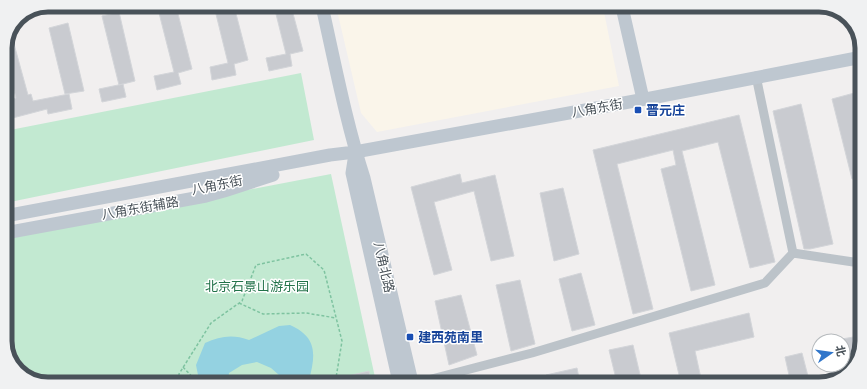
<svg xmlns="http://www.w3.org/2000/svg" width="867" height="389" viewBox="0 0 867 389" font-family="Rubik,'Noto Sans SC',sans-serif">
<rect width="100%" height="100%" fill="#f1efef"/>
<path fill="#faf5ea" d="M336,6L603,7L619,86L377,132L361,113Z
M649,8H686L650,14Z"/>
<path fill="#c2e9d1" d="M301,73L314,140L5,203V131Z
M331,174L376,382L32,381L14,367L5,344V236Z"/>
<path fill="#94d2e1" d="M290,325C317,337 316,354 309,380L306,382H287L271,368L257,362L242,365L229,373L228,380L225,381H207L198,375L196,365L205,343C220,336 233,334 249,340L279,326Z"/>
<path fill="#c9cbd0" stroke="#d3d5d9" d="M157,5L176,6L192,69L178,73L181,84L157,90L154,76L174,72Z
M214,6H234L248,60L234,64L236,75L212,80L210,67L228,63Z
M274,6H291L303,51L290,54L292,66L269,71L266,58L286,54Z
M119,12L135,81L119,85L102,16Z
M68,23L84,91L65,94L49,28Z
M11,33L28,95L31,94L33,101L69,94L72,109L48,114L47,109L5,120V101L16,98L11,79L5,80V46Z
M123,84L126,97L102,102L99,89Z
M858,92L861,105L860,177L852,179L832,99Z
M801,104L833,244L810,249H804L773,111Z
M739,115L775,262L750,268L718,142L682,151L715,285L691,291L661,169L676,165L673,150L617,164L653,309L633,314L593,150Z
M460,174L462,183L495,175L514,256L491,261L474,191L434,202L452,270L434,275L411,187Z
M563,188L579,254L554,261L540,193Z
M581,273L595,325L572,331L559,279Z
M520,280L535,344L511,351L496,285Z
M461,295L477,355L449,365L435,301Z
M749,313L754,337L695,351L702,383H681L669,333Z
M859,336V357L848,370L842,339Z
M633,345L642,383H617L609,350Z
M802,353L810,384H791L785,357Z
M577,368L580,383H548L546,375Z
M369,371L371,382H335V379Z"/>
<g fill="none" stroke-linecap="round" stroke-linejoin="round">
<path stroke="#7ec3a0" stroke-width="1.5" stroke-dasharray="3 2" stroke-linecap="butt" d="M239,303L263,314L306,313L336,318
M183,367L196,381
M179,381V374L211,323L242,301L256,265L306,254L324,270L342,341L336,378V382"/>
<path stroke="#bcc3c9" stroke-width="9" d="M793,253L860,263
M420,382L532,353L765,283L793,253L756,76"/>
<path stroke="#bec7d0" stroke-width="13" d="M322,6C335,64 346,122 364,178L412,382
M622,7L643,99
M355,154L352,173L399,382
M5,216L330,155L355,152L651,98L862,57
M5,233L206,196L224,191L273,175"/>
</g>
<g fill="#1a4fb4" stroke="#fff" stroke-width="1.5">
<rect x="634" y="106" width="8" height="8" rx="2"/>
<rect x="406" y="333" width="8" height="8" rx="2"/>
</g>
<g text-anchor="middle" dominant-baseline="central" stroke-width="3" stroke-linejoin="round" paint-order="stroke">
<g font-size="13" fill="#495259" stroke="#fff">
<text transform="translate(597 108) rotate(-10)">八角东街</text>
<text transform="translate(217 185) rotate(-11)">八角东街</text>
<text transform="translate(140 208) rotate(-10)">八角东街辅路</text>
<text transform="translate(384 267) rotate(77)">八角北路</text>
</g>
<g font-size="13" font-weight="bold" fill="#164399" stroke="#fff" text-anchor="start">
<text x="646" y="110">晋元庄</text>
<text x="418" y="337">建西苑南里</text>
</g>
<g font-size="13" fill="#227249" stroke="#fff">
<text x="257" y="286">北京石景山游乐园</text>
</g>
</g>
<path d="M0 0H867V389H0ZM48 12H819A36 36 0 0 1 855 48V341A36 36 0 0 1 819 377H48A36 36 0 0 1 12 341V48A36 36 0 0 1 48 12Z" fill="#f0f1f2" fill-rule="evenodd"/>
<path fill="none" stroke="#495259" stroke-width="5" d="M48 12H819A36 36 0 0 1 855 48V341A36 36 0 0 1 819 377H48A36 36 0 0 1 12 341V48A36 36 0 0 1 48 12Z"/>
<g transform="translate(831 353) rotate(77)"><circle r="19" fill="#ffffff" stroke="#b6babd"/>
<path d="M0-3L7 15L0 10L-7 15Z" fill="#2f75ca"/>
<text y="-6" font-size="11" font-weight="bold" text-anchor="middle" fill="#495259">北</text>
</g>
</svg>
